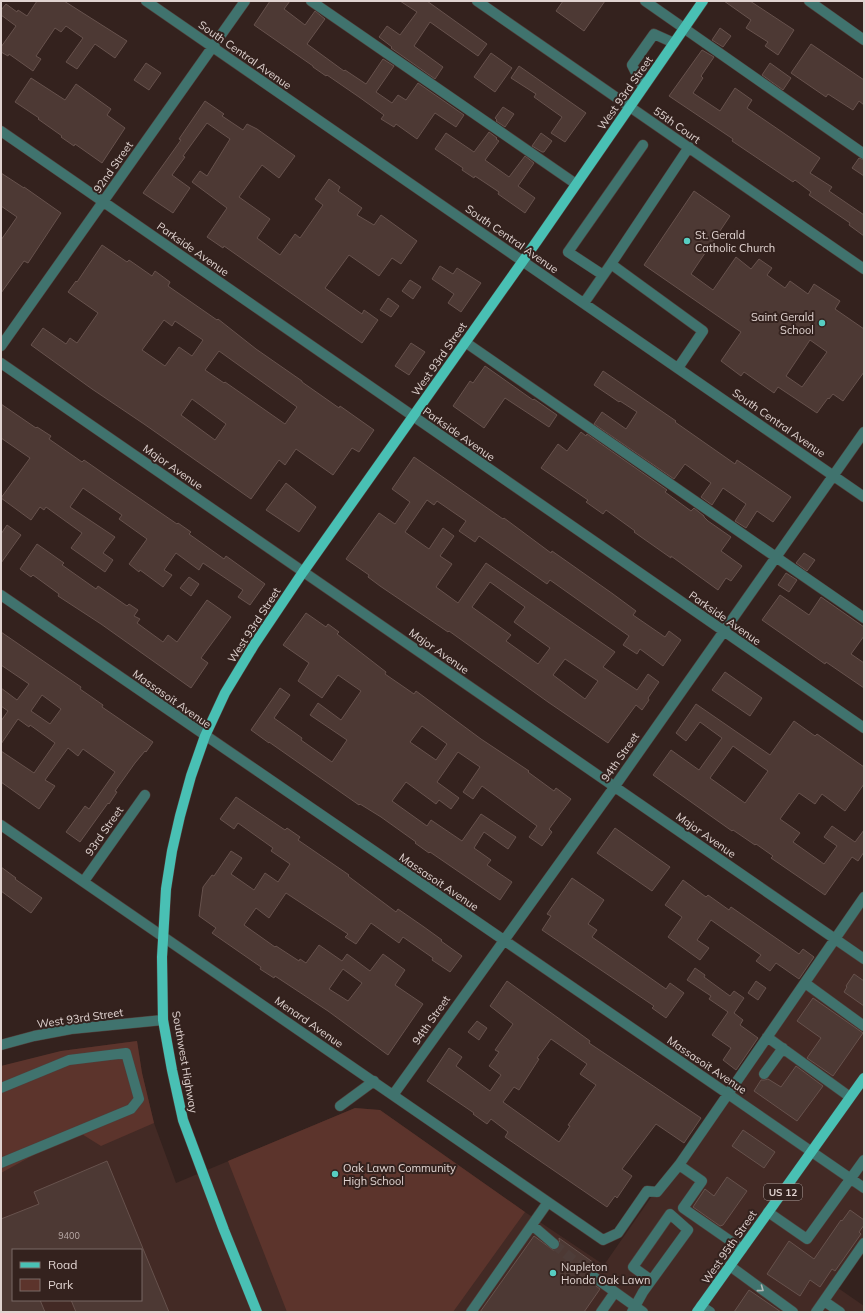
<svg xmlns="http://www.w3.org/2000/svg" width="865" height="1313" viewBox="0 0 865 1313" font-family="Mulish,sans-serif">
<rect width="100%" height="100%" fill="#34221e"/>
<path fill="#432a25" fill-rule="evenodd" d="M864,899V1251L838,1288L864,1306V1312H1V1066L61,1051L137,1041L142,1073L154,1123L176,1183L355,1108L380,1110L525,1212L604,1265L670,1170ZM13,1250H141V1300H13Z"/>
<path fill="#5c342c" d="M137,1041L142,1073L154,1123L101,1146L77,1131L1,1173V1066L61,1051Z
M355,1108L380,1110L525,1212L453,1312H287L228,1161Z"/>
<path fill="#4d3934" stroke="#67524d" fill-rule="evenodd" d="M37,1H64L127,41L115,58L95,44L77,69L66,62L83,38L66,26L61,32L55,28L36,56L41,59L33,71L9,54L8,56L1,52V47L16,26L1,15V10L6,4L17,12L18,10L27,16Z
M270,1H290L284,9L305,25L315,11L325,19L307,44L344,71L345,70L366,84L383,59L394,66L376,92L392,103L398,95L406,100L418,83L464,115L456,127L435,113L417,139L396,124L394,127L381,119L384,115L359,97L327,75L326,76L313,67V66L254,25Z
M400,1H427L487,44L478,56L430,22L414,46L443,67L435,79L391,48L392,47L379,37L387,26L400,35L417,12Z
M563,1H605L584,31L556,11Z
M724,1H750L794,30L778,55L765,46L768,42L746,28L751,20Z
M720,28L731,36L723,47L712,40Z
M811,44L864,80V105L859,101L853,110L828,94L826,97L791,73Z
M702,50L714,57L701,76L703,78L693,93L720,111L735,88L752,100L747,108L820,158L810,173L832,187L829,191L864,215V236L849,225L850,223L809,195L811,192L795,180L793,182L732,141L733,139L669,96Z
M491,53L512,68L495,92L474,77Z
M146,63L161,73L149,90L134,80Z
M770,63L791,78L783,90L762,75Z
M519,66L586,113L565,142L551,133L562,117L534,97L536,94L511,78Z
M31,78L65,100L76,84L111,109L107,115L125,128L102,163L75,144L74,146L61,137L62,136L38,119L39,118L15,102Z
M205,101L224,114L222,116L243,130L247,124L257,129L295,156L279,178L262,165L239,197L270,219L257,238L280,255L295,234L300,238L323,205L315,199L329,179L340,187L338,191L362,208L357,215L374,225L381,215L417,241L401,264L392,258L379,276L349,255L325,288L362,314L364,310L378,320L362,343L224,246L223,248L207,237L227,208L192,182L200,171L207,176L230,139L207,123L183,156L185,157L172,175L190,188L173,213L143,193L181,140L179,139Z
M503,107L514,114L505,127L496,121L497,120L495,118Z
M489,132L497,138L496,139L499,141L485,160L509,177L525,156L534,163L518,186L535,198L525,213L498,194L499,192L475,176L474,178L462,170L463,168L435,149L446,133L474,152Z
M541,133L552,141L544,152H542L532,146Z
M859,158L864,160V176L852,168Z
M1,173L24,188V187L61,213L28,263L24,261L1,293V240L17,217L1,206Z
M694,191L730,216L691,274L713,290L736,257L751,269L759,259L772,268L767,275L785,288L790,281L808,294L814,284L840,301L835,309L864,329V372L843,401L833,394L829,399L828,398L817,413L778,387L774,393L744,372L741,376L721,361L741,332L644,265ZM810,340L827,352L802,387L786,376Z
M102,245L127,262L129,260L152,276L155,271L170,282L168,286L217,320L218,319L256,349L302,381V382L339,408L340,406L374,430L359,452L352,448L333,475L296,449L285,465L279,460L251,499L144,424L92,389L31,345L43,328L66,344L70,338L77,343L98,313L68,292L76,281L77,282ZM164,320L172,326L175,321L203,340L192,356L179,347L165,366L142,350ZM219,351L297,407L285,424L225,382L224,383L205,370ZM192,399L226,424L215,440L181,415Z
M440,266L453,274L457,268L481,283L461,312L448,303L454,294L432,279Z
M410,280L421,287L413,299L402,291Z
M388,298L399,306L391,317L380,310Z
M411,343L425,352L409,375L395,366Z
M485,366L533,400L534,399L557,415L549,427L505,398L484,428L453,406L470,381L473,383Z
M603,371L676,421L675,422L735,464L737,460L791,497L773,522L757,511L746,528L735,521L746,504L723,488L712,505L701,497L711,483L685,464L674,479L594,424L602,412L626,429L637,412L620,401L619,402L594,385Z
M1,404L36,428L37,427L51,436L49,439L82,462L84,460L107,476L177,524L178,523L191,532L189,534L224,559L226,556L265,584L250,605L238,597L243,590L203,563L199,570L176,553L164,570L172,575L163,587L140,570L139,572L129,564L147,539L119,519L122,515L83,488L70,507L115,537L103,553L113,560L105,572L71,548L82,533L46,507L44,510L40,507L31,520L1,498L30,458L1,438Z
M581,432L586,436L587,434L667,490L665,492L691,511L694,508L704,516V517L708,521L731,537L721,551L742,566L731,581L726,578L718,590L671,556V558L634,532L635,531L606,510L603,514L586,502L588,500L541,468L558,444L567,451Z
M414,457L503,519L504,518L551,553L552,551L613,594L636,611L633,615L665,637L669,631L681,640L663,666L640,649L637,654L623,645L629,636L550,580L547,584L479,536L475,542L459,531L466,521L437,501L434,505L427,500L405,532L429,549L443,528L454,536L440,556L452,564L436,587L458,603L486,563L615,652L603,667L637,690L648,674L659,682L648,698L649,700L642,710L636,705L608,743L548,702L449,631L448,632L380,586L368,577L369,575L346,559L379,513L395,524L410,502L392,489ZM490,582L525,607L514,622L550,648L538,664L506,641L511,635L472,607ZM565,659L598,681L585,699L553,675Z
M286,483L316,507L299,532L266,510Z
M7,525L21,535L1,563V534Z
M37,544L64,563L62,565L96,589L98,586L127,606L129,604L138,610L134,616L140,619L137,623L163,642L168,635L177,642L207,600L231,617L201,658L208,663L191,688L101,624L58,596L59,594L33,575L31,577L20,569Z
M804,553L815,560L807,571L796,563Z
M786,573L797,580L789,592L778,585Z
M189,577L199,584L191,596L180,588Z
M780,595L809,615L821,597L864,627V636L851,654L864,663V688L826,662L825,664L762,620Z
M306,613L326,627L328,624L339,632L337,634L386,672L385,674L414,694L416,691L481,739L529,771L528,772L554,791L556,788L571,799L549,829L552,832L542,846L529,837L537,826L482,786L473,799L463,792L480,767L458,752L437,782L459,798L451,809L439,800L436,804L406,782L392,801L427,826L431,820L462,841L481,814L516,837L508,849L484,832L474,848L491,860L487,865L512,882L500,900L430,852L429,853L415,843L416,842L381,817L360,804L359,805L269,742V743L251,730L280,688L290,695L274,718L302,738L301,740L332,762L347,740L310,715L318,703L341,720L361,691L338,675L322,698L298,681L309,663L283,645ZM422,726L447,744L436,760L410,742Z
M1,632L81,687L80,689L103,705L102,707L153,742L146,752L145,751L135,763L115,791L117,792L109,804L108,803L80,842L66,832L85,806L89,809L115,772L83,749L78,756L68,748L45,780L55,786L39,809L1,782V751L34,773L55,743L30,725L29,727L18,719L1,744V721L8,711L1,706V688L17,700L29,684L1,665ZM42,695L61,709L50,724L31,711Z
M725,672L762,698L750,716L712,690Z
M696,704L770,755L794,721L815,736L817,734L864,767V784L845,811L822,794L815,804L799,793L780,819L800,833L793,842L824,864L837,846L824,837L832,826L855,842L864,830V852L858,861L852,857L825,895L771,858L773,856L756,844L755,845L733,830L732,831L653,775L671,750L699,770L722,738L700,722L686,741L676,733ZM733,746L768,771L745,803L710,778Z
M236,797L285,830L287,828L300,837L298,840L349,875L348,876L396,912L398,909L424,927L442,940L441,941L462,956L450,972L432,960L433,958L403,937L399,943L371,923L356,944L345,937L348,934L286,893L269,918L256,908L244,925L275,947L276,946L299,961L300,959L306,963L319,945L342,961L347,954L370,971L383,954L405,970L395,985L423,1004L388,1055L328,1011L275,976L274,978L260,969L261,967L212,933L216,928L199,916L203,887L212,875L214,876L231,851L242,858L231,874L254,890L265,873L278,882L290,864L271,851L273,848L238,823L234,829L220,819ZM343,969L362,983L348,1001L329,989Z
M615,828L670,867L652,891L597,853Z
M1,867L16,878L15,879L42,898L31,913L1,891Z
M572,878L604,900L588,924L597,930L592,937L666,989L670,983L684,993L666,1018L652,1008L654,1006L542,930L551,916L547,914Z
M683,880L706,897L708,895L729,910L731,907L799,954L803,949L814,957L799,979L776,963L770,971L756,961L761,955L711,920L697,940L709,948L700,960L668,937L682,917L665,905Z
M695,968L705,975L704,977L730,996L734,991L744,998L734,1013L743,1020L740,1025L758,1038L736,1070L723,1060L731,1048L712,1035L728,1012L709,999L711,996L687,980Z
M854,974L864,981V1006L844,992L847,987L846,986Z
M507,981L590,1041L589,1043L701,1118L684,1143L656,1124L622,1169L632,1176L617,1198L615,1196L607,1207L505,1137L508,1132L491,1119L487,1124L473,1114L474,1113L427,1081L449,1048L462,1057L456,1066L490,1091L501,1075L489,1066L499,1052L495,1050L513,1024L490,1006ZM551,1039L587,1064L580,1074L596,1085L568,1125L570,1126L559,1142L503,1102L514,1087L519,1090L539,1059L537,1058Z
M756,981L766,988L758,1000L748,993Z
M813,998L863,1033L833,1076L807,1058L821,1038L797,1021Z
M477,1021L487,1028L479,1040L468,1032Z
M796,1066L823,1086L797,1121L754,1091L761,1080H764L768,1079L781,1087Z
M743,1130L775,1152L764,1168L732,1146Z
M107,1161L169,1312H76L71,1300H141V1250H13V1300H40L45,1312H1V1219L39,1204L34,1192Z
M727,1177L747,1191L723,1225L720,1226L693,1207L705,1189L714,1196Z
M850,1210L864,1220V1225L859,1232L861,1234L835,1271L832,1269L820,1287L810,1280L800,1296L767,1274L789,1241L814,1259L841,1220L842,1221Z
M534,1236L553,1250L559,1249L560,1246L559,1238L601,1268L598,1272L592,1271L589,1274L588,1280L600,1289L584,1312H480Z
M749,1290L781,1312H734Z"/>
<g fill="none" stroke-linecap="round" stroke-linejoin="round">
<path stroke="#4e3d39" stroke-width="10" stroke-dasharray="10 5" stroke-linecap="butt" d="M554,1244L594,1277"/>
<g stroke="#503e3a" stroke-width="11">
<path id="minor" d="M146,1L864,497
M311,1L576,184
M477,1L864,269
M645,1L864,154
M809,1L864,40
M643,87L632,65L654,34L674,43
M1,131L864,728
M611,264L689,147
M603,275L568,252L643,145
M584,303L611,264L703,331L678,368
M465,342L864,618
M1,346L245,1
M1,363L864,959
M1,595L728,1094L864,1188
M1,825L603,1240L618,1233L647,1191L657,1192L679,1165L864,897
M84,881L145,795
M805,983L864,1026
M767,1037L850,1097
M1,1045L34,1036L71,1029L163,1020
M764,1074L783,1048
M1,1088L69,1060L126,1053L139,1099L131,1109L1,1163
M393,1095L615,786L864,432
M340,1106L374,1081
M679,1165L702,1181L683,1208L742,1249
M768,1212L807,1239L864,1160
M532,1225L554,1244
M730,1266L793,1312
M594,1277L643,1312
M824,1301L840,1312
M701,1306L710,1312
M471,1312L548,1202
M601,1312L615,1292
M632,1312L643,1292L688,1230L670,1214L633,1267L651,1280
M816,1312L864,1243"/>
</g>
<g stroke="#503e3a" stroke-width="11">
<path id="major" d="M257,1312L224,1230L183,1120L172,1070L163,1020L162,957L166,889L172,851L180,816L191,776L205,736L225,693L254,645L303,572L537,241L703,1
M697,1312L864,1078"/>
</g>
<use href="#minor" stroke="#40736e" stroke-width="10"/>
<use href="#major" stroke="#49c0b4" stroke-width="10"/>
</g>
<defs><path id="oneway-chevron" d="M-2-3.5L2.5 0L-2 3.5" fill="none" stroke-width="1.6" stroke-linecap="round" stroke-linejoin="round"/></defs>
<use stroke="#b0b6b3" href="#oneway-chevron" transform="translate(761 1289) rotate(36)"/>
<g fill="#57cec2" stroke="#34221e" stroke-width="1.5">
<circle cx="687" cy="241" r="4"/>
<circle cx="822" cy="323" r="4"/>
<circle cx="335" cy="1174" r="4"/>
<circle cx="553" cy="1273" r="4"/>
</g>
<g text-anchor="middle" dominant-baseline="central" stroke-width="4" stroke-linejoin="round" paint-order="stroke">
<g font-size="9" fill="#bbaca9">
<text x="69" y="1235">9400</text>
</g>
<rect fill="#34221e" stroke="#ac9e9b" stroke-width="1" x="764" y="1184" width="38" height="16" rx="3"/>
<g font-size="10" font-weight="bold" fill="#e0d3d0">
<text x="783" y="1192">US 12</text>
</g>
<g font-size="11" fill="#e0d3d0" stroke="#34221e">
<text transform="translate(245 55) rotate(35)">South Central Avenue</text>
<text transform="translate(625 93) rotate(-55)">West 93rd Street</text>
<text transform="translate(677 125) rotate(35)">55th Court</text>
<text transform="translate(113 167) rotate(-55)">92nd Street</text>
<text transform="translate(512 239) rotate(35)">South Central Avenue</text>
<text transform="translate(193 249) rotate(35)">Parkside Avenue</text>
<text transform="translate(439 359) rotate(-55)">West 93rd Street</text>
<text transform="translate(779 423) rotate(35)">South Central Avenue</text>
<text transform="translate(459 434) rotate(35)">Parkside Avenue</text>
<text transform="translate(173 467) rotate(35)">Major Avenue</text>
<text transform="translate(725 618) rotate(35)">Parkside Avenue</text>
<text transform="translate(254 625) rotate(-57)">West 93rd Street</text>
<text transform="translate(439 651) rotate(35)">Major Avenue</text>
<text transform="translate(172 699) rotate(35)">Massasoit Avenue</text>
<text transform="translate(620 757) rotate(-55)">94th Street</text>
<text transform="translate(104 831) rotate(-55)">93rd Street</text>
<text transform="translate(706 835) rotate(35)">Major Avenue</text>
<text transform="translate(439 882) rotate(34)">Massasoit Avenue</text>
<text transform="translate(80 1018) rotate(-8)">West 93rd Street</text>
<text transform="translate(431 1020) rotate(-55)">94th Street</text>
<text transform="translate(309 1022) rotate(35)">Menard Avenue</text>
<text transform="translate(185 1062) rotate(80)">Southwest Highway</text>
<text transform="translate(707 1065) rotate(34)">Massasoit Avenue</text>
<text transform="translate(729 1247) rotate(-55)">West 95th Street</text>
</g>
<g font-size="11" fill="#e0d3d0" stroke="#34221e" text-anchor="start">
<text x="695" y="235">St. Gerald<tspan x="695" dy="13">Catholic Church</tspan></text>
<text x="814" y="317" text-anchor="end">Saint Gerald<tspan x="814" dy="13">School</tspan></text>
<text x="343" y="1168">Oak Lawn Community<tspan x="343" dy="13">High School</tspan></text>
<text x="561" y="1267">Napleton<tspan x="561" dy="13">Honda Oak Lawn</tspan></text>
</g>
</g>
<rect width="865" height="1313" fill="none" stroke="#e0d3d0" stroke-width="4"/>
<rect x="12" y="1249" width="130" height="52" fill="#34221e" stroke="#796965"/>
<rect x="20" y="1262" width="20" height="6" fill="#49c0b4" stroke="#796965"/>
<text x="48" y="1269" font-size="12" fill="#e0d3d0">Road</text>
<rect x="20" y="1279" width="20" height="12" fill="#5c342c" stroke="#796965"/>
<text x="48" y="1289" font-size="12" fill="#e0d3d0">Park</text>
</svg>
